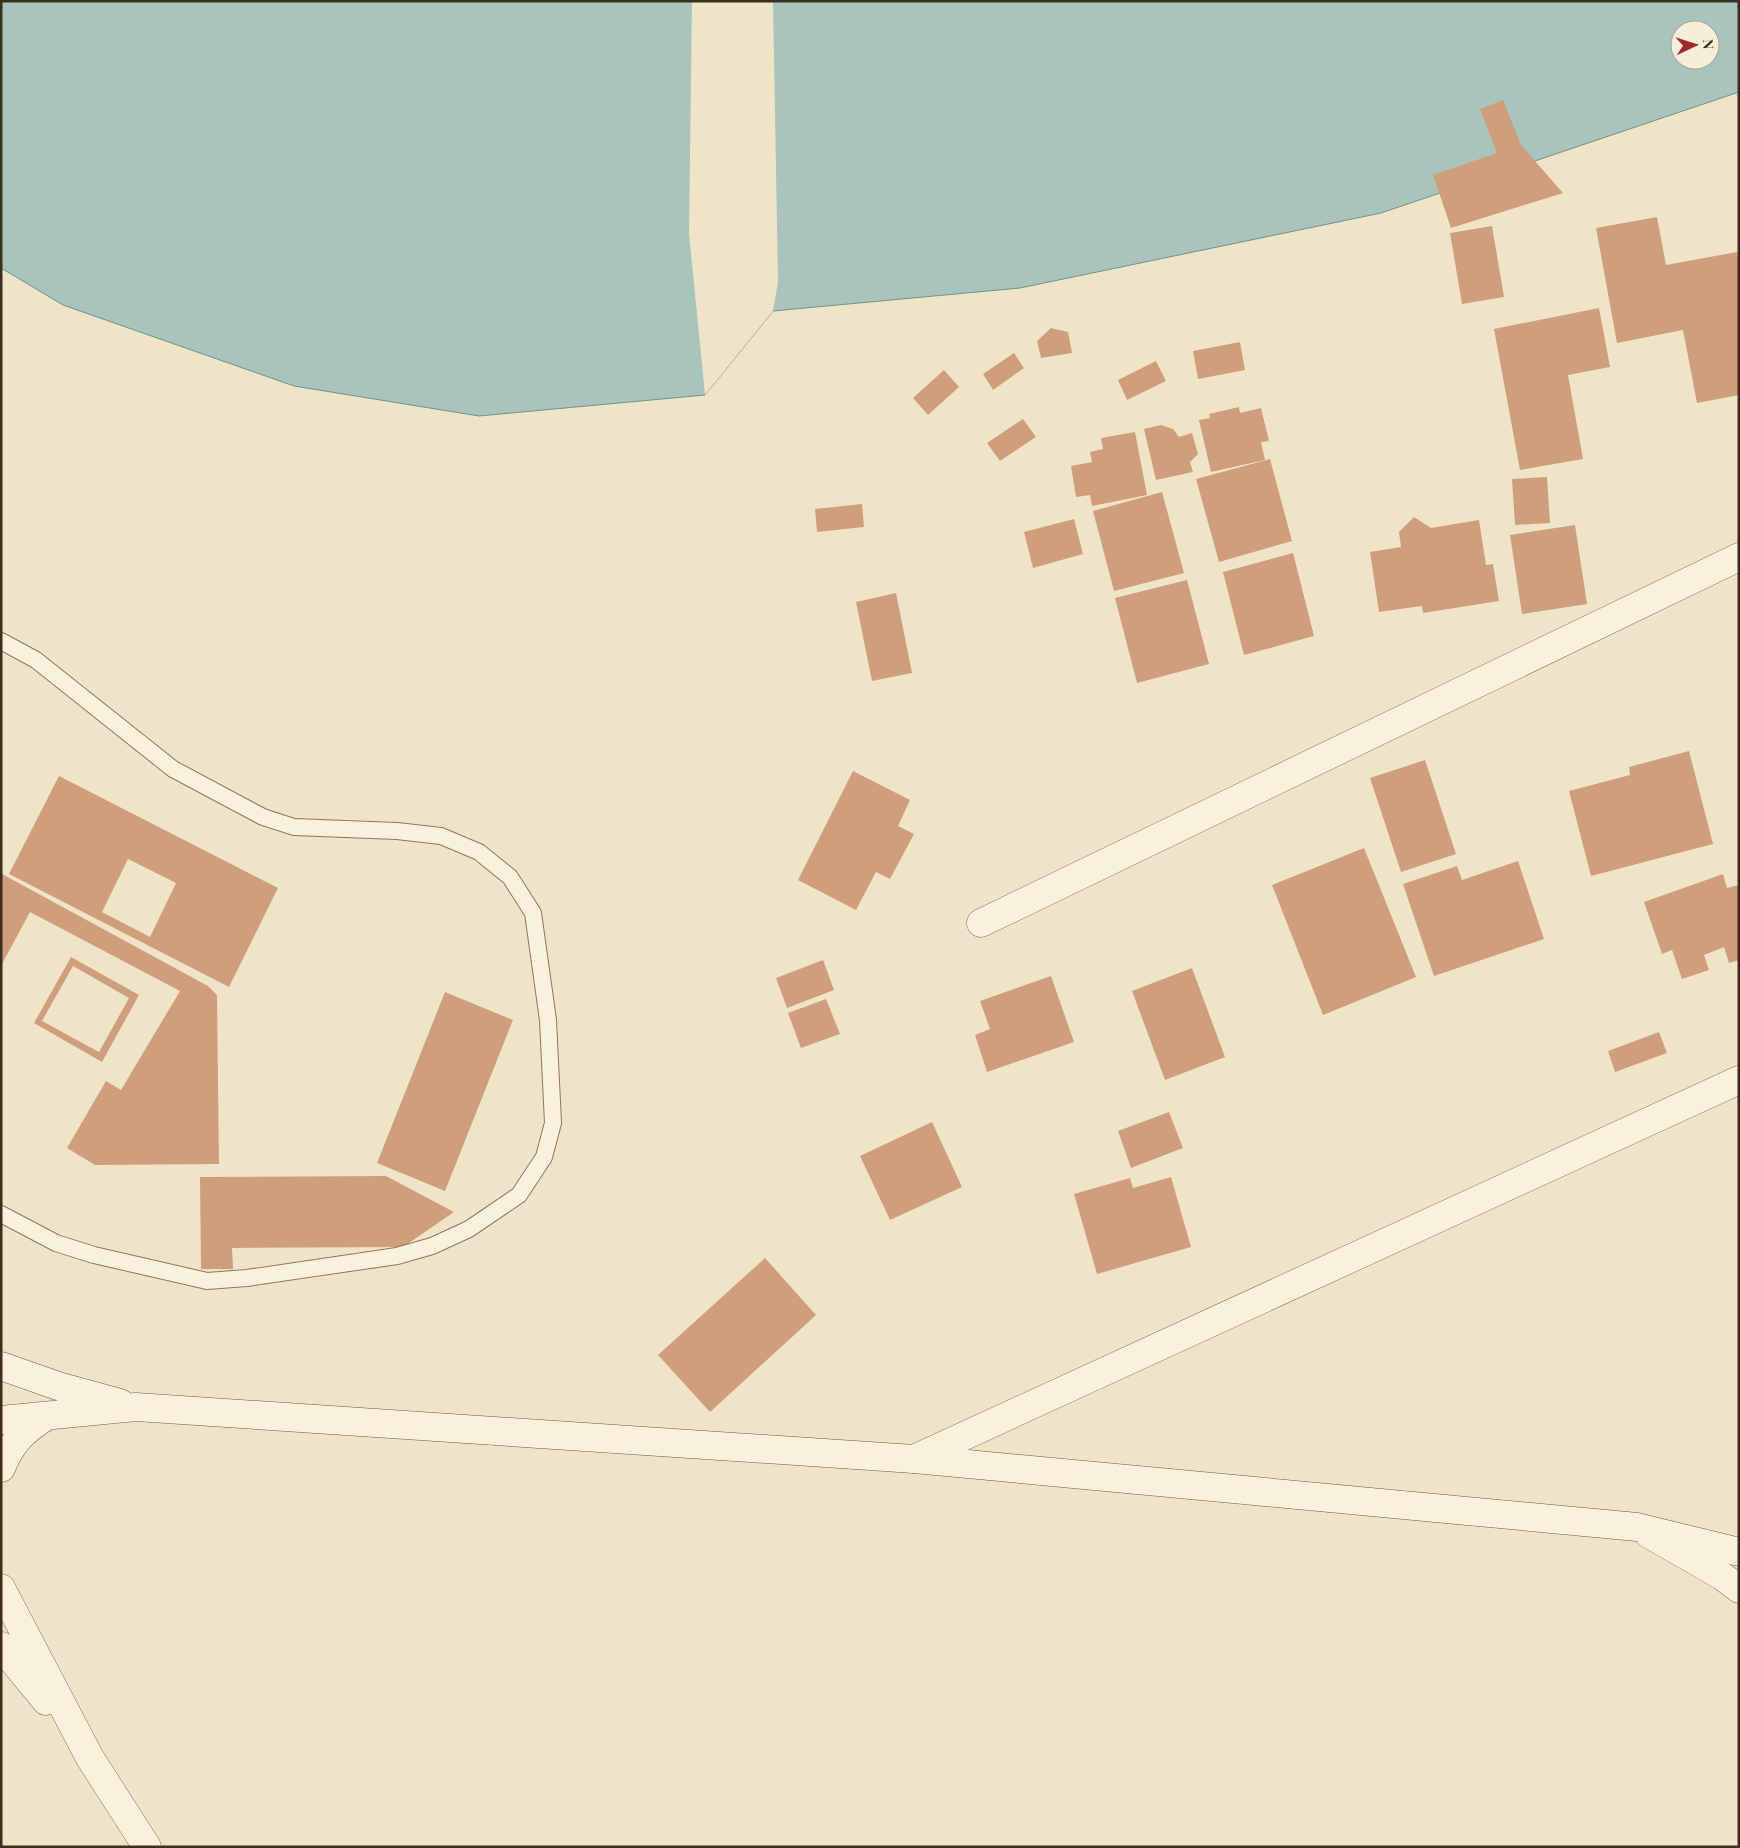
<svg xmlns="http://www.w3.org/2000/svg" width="1740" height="1848" viewBox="0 0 1740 1848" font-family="'Playfair Display',serif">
<rect width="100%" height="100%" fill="#f0e4c8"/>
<path fill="#a9c4bc" stroke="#6f938a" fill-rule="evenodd" d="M1,1H1739V92L1381,213L1020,288L773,311L705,395L479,416L294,386L63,305L1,268ZM1680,30H1710V60H1680Z"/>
<path fill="#f0e4c8" d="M692,1H773L778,282L773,311L705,395L689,233Z"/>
<path fill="#cf9f7d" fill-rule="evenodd" d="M1503,100L1521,145L1563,193L1451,228L1433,175L1497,153L1480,109Z
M1657,217L1666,265L1737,252L1739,263V395L1697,403L1683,330L1617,343L1596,228Z
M1492,226L1504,297L1462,304L1450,233Z
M1599,308L1610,367L1568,375L1583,459L1520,470L1494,329Z
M1051,328L1068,332L1072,353L1041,358L1037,341Z
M1240,342L1245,370L1198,379L1193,351Z
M1014,353L1024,368L993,390L983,374Z
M1156,361L1166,381L1127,400L1118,380Z
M944,370L959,387L928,415L913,398Z
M1239,407L1240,413L1261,408L1269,441L1261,442L1265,460L1211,472L1199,420L1210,418L1209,414Z
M1023,419L1036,437L1000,461L987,443Z
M1161,425L1173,429L1179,437L1192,433L1198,454L1190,462L1193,472L1156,480L1144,429Z
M1135,432L1147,495L1092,506L1090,495L1076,497L1071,466L1092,462L1090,452L1103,449L1101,438Z
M1270,459L1292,541L1219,562L1196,479Z
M1547,477L1550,523L1515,525L1512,479Z
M1162,492L1184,573L1114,591L1093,511Z
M862,504L864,527L817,532L815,509Z
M1414,517L1431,528L1479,520L1486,565L1493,564L1499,601L1423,613L1422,606L1379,612L1370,552L1401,547L1399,532Z
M1074,519L1083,554L1033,568L1024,532Z
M1575,525L1587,604L1522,614L1510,535Z
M1293,553L1314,636L1244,655L1223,572Z
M1187,580L1209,664L1137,683L1115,598Z
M896,593L912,673L872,681L856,602Z
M1689,751L1713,844L1591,876L1569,791L1630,775L1629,767Z
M1425,760L1456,854L1401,872L1370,778Z
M853,771L910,800L898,826L914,834L890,879L876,872L856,910L798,880Z
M59,776L278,888L229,987L9,874ZM128,859L176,883L150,937L102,912Z
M1364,848L1416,977L1323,1015L1272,885Z
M1518,861L1544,939L1434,976L1403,884L1457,866L1462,880Z
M2,874L208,986L217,995L219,1164L95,1165L67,1148L106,1081L121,1090L180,991L30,912L1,966Z
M1723,874L1727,888L1739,885V960L1729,963L1724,947L1704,955L1709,970L1682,979L1672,950L1662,954L1644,902Z
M71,957L139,995L102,1062L34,1023ZM73,966L129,998L99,1052L42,1021Z
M823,960L834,990L787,1008L776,978Z
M1192,968L1225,1057L1165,1080L1132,991Z
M1051,976L1074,1042L987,1072L975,1035L990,1029L980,1001Z
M445,992L513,1020L445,1191L377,1163Z
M826,999L840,1034L801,1048L788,1013Z
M1659,1032L1667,1053L1615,1072L1608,1051Z
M1169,1112L1183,1148L1131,1168L1118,1131Z
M932,1122L962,1187L890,1220L860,1156Z
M386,1176L454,1212L403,1247L232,1248L233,1269H201L200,1177Z
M1171,1177L1191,1247L1097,1274L1074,1194L1130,1178L1133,1188Z
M765,1258L816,1315L710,1412L658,1355Z"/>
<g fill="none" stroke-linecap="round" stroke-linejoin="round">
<g stroke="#8d765c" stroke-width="18">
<path id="lane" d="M1,641L36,660L173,769L263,817L294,827L397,831L441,836L479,852L510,877L533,913L548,1020L553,1123L544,1157L519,1195L469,1229L432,1246L397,1256L247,1278L207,1281L94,1255L56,1243L1,1214"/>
</g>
<g stroke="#8d765c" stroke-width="29">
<path id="street" d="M981,923L1739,557
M914,1459L1739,1080
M1649,1534L1722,1576L1739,1589
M1,1588L90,1758L147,1847
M1,1646L46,1701"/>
</g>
<g stroke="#6f573f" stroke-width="29">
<path id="secondary" d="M1,1366L58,1386L120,1403
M1,1420L136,1407L914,1459L1637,1527L1739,1552
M1,1468C12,1442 22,1432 45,1417"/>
</g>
<use href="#lane" stroke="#faf1dc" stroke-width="16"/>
<use href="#street" stroke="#faf1dc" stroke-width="28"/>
<use href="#secondary" stroke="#faf1dc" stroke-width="28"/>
</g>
<rect width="1740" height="1848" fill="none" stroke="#3d2e20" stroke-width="5"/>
<g transform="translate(1695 45) rotate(86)"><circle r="24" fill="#f7eed8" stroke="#ada18e"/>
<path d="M0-4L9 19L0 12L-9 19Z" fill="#9e2a2b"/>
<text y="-8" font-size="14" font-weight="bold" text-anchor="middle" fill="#3d2e20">N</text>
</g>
</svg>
